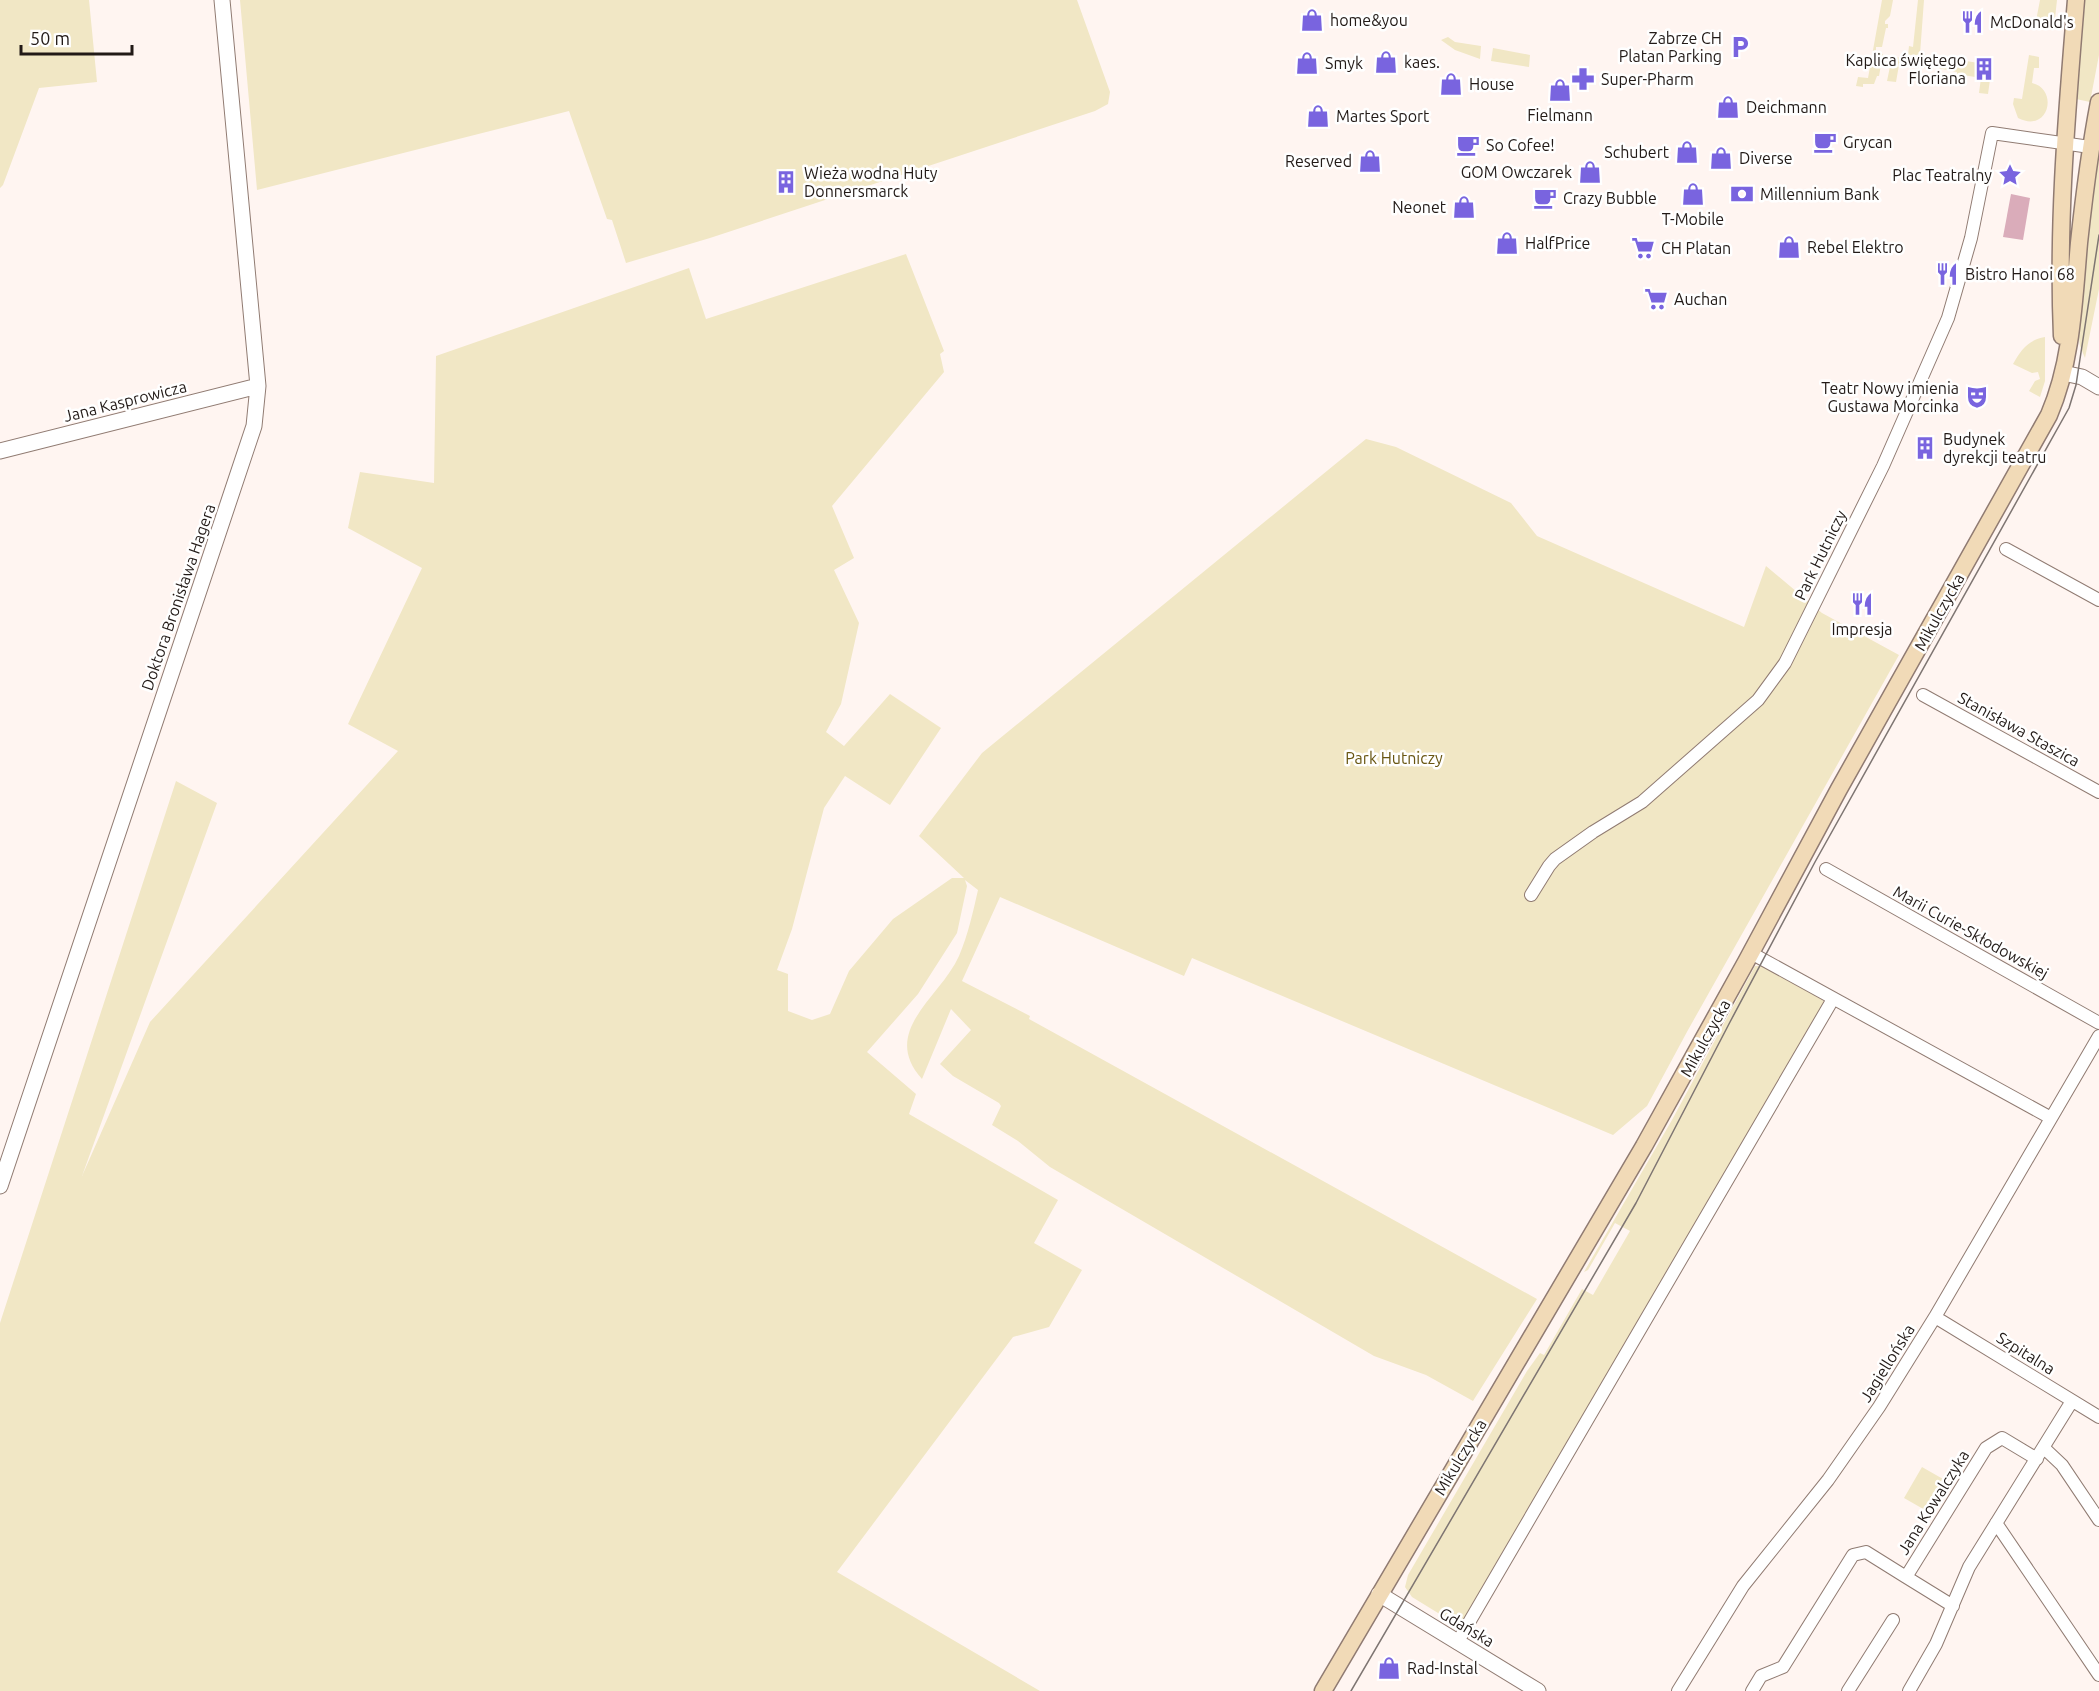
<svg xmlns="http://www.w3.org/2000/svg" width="2099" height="1691" viewBox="0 0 2099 1691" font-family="Ubuntu,sans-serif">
<rect width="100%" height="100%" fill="#fff5f1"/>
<path fill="#f1e7c5" d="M0,0H89L97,82L39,88L3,185L0,188Z
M240,0H1077L1110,92L1108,104L1095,111L710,238L626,263L612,220L607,219L569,111L257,190Z
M1882,0H1893L1890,16L1885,21V24H1888V28H1886L1882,47H1876V52L1883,54L1879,76H1877L1874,84H1863V87L1856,86L1858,77L1868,78Z
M1918,0H1924L1920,54L1992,65L1988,94L1979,93L1981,78L1957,74V72L1933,67L1932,69L1899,65L1896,82L1887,81L1892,57L1905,58L1908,55L1909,46L1913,47Z
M2040,0H2057L2055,18L2046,27L2035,26Z
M2085,0H2099V55L2090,102L2076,99Z
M1448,37L1455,42L1481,46L1480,59L1455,50L1441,40Z
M1493,48L1530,55L1529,67L1491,61Z
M2029,55L2039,57V68H2034L2032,83C2059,89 2049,134 2018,118L2013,104L2014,98L2022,99Z
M2099,152V289L2085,358L2080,346L2079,338L2092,188Z
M906,254L944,351L940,354L944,372L832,506L854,558L834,570L859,623L841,704L826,732L844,746L890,694L941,728L890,805L845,776L824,808L792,929L777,970L788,974V1011L812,1020L830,1014L849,971L893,919L952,878H964L919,836L982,753L1366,439L1396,447L1511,503L1537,536L1744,627L1766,566L1822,613L1899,655L1688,1030L1647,1106L1613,1135L1192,958L1184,976L1000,897L962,981L1030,1016L1029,1019L1537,1299L1473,1401L1426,1375L1374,1356L1050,1167L1018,1141L992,1125L1001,1106L999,1103L953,1076L940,1064L971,1030L951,1009L922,1079C879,1031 941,997 959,956C968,935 973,912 978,890L965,880L967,886L957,933L918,994L867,1052L916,1094L909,1114L1058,1200L1034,1243L1082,1270L1049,1327L1013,1337L837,1572L1040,1691H0V1323L176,781L217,803L82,1176L150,1022L398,751L348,724L422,568L348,528L360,472L434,483L436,356L689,268L706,319Z
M2045,337V381L2040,397L2029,391L2035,381L2040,379L2038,372L2032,373L2013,364C2021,350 2028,340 2045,337Z
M1755,966H1764L1819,996L1825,1003L1464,1629L1412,1597L1405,1587L1408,1575L1527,1371L1540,1353L1544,1355L1582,1289L1593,1295L1630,1231L1615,1223L1588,1270L1584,1272L1672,1120Z
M1922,1467L1943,1479L1925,1510L1904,1498Z"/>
<path fill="#daacba" d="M2011,194L2030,198L2023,240L2003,237Z"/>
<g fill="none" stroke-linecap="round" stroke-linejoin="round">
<g stroke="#907b72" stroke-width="14">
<path id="minor" d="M2006,549L2099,600
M1923,695L2099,792
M1826,869L2099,1023
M1531,895L1549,866L1555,859L1593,832L1642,802L1758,700L1785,663L1883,466L1948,318L1971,238L1992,133L2090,147
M1751,953L2051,1118
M1935,1317L2099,1417
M2044,1448L2062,1465L2099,1520
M1996,1523L2099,1675
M1953,1606L1906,1577L1986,1448L2002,1438L2037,1459
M1457,1643L1833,999
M1678,1691L1743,1586L1828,1480L1879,1407L1935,1317L2099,1036
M1752,1691L1761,1676L1783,1667L1853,1555L1866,1552L1906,1577
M1848,1691L1893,1620
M1909,1691L1936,1644L1969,1567L2072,1401"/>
</g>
<g stroke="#907b72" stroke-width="17">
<path id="tertiary" d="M2063,373L2082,377L2099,387
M0,451L258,386
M0,1186L254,426L258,386L222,0
M1379,1594L1538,1691"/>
</g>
<g stroke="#907b72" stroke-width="19">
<path id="secondary" d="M2062,336C2057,223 2067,112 2076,0
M1323,1691L1644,1146L1746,962L1839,789L2049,415C2072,362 2074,300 2079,243C2084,196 2090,149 2099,102"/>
</g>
<use href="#minor" stroke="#fff" stroke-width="12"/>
<use href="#tertiary" stroke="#fff" stroke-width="15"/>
<use href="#secondary" stroke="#f1dab7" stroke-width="16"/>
<path stroke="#7e7572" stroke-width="1.5" d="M1351,1691L1636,1203L1730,1022L1815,862L2069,408L2076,385L2099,235"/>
</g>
<defs>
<g id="shop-bare" transform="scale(1.8)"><path d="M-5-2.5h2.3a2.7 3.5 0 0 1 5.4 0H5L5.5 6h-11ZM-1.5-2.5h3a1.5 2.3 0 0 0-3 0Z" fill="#7964df" stroke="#fff" stroke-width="2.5" paint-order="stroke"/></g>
<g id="restaurant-bare" transform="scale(1.8)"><path d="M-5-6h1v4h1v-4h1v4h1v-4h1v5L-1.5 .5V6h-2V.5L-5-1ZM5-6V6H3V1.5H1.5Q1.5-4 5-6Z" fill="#7964df" stroke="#fff" stroke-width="2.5" paint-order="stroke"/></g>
<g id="parking-bare" transform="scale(1.8)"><path d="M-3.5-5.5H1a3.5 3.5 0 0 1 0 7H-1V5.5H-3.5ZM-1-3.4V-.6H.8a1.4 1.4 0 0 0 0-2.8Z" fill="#7964df" stroke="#fff" stroke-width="2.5" paint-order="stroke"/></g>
<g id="building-bare" transform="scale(1.8)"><path d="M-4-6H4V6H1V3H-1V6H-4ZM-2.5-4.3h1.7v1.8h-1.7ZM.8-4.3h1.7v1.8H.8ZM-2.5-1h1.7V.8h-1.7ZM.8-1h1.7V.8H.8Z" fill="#7964df" stroke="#fff" stroke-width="2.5" paint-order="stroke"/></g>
<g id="pharmacy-bare" transform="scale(1.8)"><path d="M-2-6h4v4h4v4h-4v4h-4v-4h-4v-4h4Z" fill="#7964df" stroke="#fff" stroke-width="2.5" paint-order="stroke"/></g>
<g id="cafe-bare" transform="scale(1.8)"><path d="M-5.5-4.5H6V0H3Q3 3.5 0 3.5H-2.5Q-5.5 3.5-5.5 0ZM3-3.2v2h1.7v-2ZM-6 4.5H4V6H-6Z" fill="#7964df" stroke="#fff" stroke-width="2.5" paint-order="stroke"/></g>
<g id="sight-bare" transform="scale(1.8)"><path d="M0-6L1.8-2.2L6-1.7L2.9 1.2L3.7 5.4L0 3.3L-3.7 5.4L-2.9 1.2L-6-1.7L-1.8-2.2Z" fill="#7964df" stroke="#fff" stroke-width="2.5" paint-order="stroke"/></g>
<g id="bank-bare" transform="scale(1.8)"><path d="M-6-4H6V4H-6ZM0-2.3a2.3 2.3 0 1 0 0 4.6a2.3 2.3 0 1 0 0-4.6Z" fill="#7964df" stroke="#fff" stroke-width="2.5" paint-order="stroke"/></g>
<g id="supermarket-bare" transform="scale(1.8)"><path d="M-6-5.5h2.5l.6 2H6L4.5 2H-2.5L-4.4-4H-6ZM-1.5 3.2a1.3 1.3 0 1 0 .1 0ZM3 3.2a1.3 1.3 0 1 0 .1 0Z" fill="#7964df" stroke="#fff" stroke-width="2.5" paint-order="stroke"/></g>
<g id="theatre-bare" transform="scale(1.8)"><path d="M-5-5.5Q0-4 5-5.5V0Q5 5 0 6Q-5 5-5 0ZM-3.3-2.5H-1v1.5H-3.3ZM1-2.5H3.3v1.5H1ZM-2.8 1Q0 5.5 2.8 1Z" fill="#7964df" stroke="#fff" stroke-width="2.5" paint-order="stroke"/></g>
</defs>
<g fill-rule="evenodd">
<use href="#shop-bare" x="1312" y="20"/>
<use href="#restaurant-bare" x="1972" y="22"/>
<use href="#parking-bare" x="1740" y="47"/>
<use href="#shop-bare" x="1386" y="62"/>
<use href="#shop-bare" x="1307" y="63"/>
<use href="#building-bare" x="1984" y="69"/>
<use href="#pharmacy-bare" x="1583" y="79"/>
<use href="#shop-bare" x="1451" y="84"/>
<use href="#shop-bare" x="1560" y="90"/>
<use href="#shop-bare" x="1728" y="107"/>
<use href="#shop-bare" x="1318" y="116"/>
<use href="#cafe-bare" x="1825" y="142"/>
<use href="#cafe-bare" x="1468" y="145"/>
<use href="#shop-bare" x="1687" y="152"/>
<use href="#shop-bare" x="1721" y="158"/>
<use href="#shop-bare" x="1370" y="161"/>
<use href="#shop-bare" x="1590" y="172"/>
<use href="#sight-bare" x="2010" y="175"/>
<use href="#building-bare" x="786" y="182"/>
<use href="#shop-bare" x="1693" y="194"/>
<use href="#bank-bare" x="1742" y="194"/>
<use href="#cafe-bare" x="1545" y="198"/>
<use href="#shop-bare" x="1464" y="207"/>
<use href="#shop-bare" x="1507" y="243"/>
<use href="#shop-bare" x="1789" y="247"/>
<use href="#supermarket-bare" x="1643" y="248"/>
<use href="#restaurant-bare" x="1947" y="274"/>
<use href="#supermarket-bare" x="1656" y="299"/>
<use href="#theatre-bare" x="1977" y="397"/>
<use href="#building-bare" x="1925" y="448"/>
<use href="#restaurant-bare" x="1862" y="604"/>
<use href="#shop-bare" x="1389" y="1668"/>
</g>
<g text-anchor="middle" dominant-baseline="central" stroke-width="5" stroke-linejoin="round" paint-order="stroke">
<g font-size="16" fill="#221a17" stroke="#fff" text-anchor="start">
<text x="1330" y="20">home&amp;you</text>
<text x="1990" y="22">McDonald's</text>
<text x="1722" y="38" text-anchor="end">Zabrze CH<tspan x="1722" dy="18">Platan Parking</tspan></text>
<text x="1966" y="60" text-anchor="end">Kaplica świętego<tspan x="1966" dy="18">Floriana</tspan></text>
<text x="1404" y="62">kaes.</text>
<text x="1325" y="63">Smyk</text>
<text x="1601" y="79">Super-Pharm</text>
<text x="1469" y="84">House</text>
<text x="1746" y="107">Deichmann</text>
<text x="1560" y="115" text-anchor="middle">Fielmann</text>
<text x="1336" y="116">Martes Sport</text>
<text x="1843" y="142">Grycan</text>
<text x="1486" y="145">So Cofee!</text>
<text x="1669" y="152" text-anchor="end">Schubert</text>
<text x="1739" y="158">Diverse</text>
<text x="1352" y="161" text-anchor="end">Reserved</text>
<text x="1572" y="172" text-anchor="end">GOM Owczarek</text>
<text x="804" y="173">Wieża wodna Huty<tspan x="804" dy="18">Donnersmarck</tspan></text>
<text x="1992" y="175" text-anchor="end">Plac Teatralny</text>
<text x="1760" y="194">Millennium Bank</text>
<text x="1563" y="198">Crazy Bubble</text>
<text x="1446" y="207" text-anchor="end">Neonet</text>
<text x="1693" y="219" text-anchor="middle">T-Mobile</text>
<text x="1525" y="243">HalfPrice</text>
<text x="1807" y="247">Rebel Elektro</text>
<text x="1661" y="248">CH Platan</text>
<text x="1965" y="274">Bistro Hanoi 68</text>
<text x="1674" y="299">Auchan</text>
<text x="1959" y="388" text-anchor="end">Teatr Nowy imienia<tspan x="1959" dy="18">Gustawa Morcinka</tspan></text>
<text x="1943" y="439">Budynek<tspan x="1943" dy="18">dyrekcji teatru</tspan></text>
<text x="1862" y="629" text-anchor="middle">Impresja</text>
<text x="1407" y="1668">Rad-Instal</text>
</g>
<g font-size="16" fill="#221a17" stroke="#fff">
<text transform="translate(125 401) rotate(-14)">Jana Kasprowicza</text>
<text transform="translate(1820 555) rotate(-64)">Park Hutniczy</text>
<text transform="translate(178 597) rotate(-71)">Doktora Bronisława Hagera</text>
<text transform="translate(1939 612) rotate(-61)">Mikulczycka</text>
<text transform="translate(2019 729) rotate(29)">Stanisława Staszica</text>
<text transform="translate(1971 932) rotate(29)">Marii Curie-Skłodowskiej</text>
<text transform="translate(1705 1038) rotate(-61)">Mikulczycka</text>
<text transform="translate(2026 1353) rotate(32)">Szpitalna</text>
<text transform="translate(1887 1363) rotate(-58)">Jagiellońska</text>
<text transform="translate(1460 1457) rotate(-59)">Mikulczycka</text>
<text transform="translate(1933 1502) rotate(-58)">Jana Kowalczyka</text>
<text transform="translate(1467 1627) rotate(31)">Gdańska</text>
</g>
<g font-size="16" fill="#685511" stroke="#fff">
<text x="1394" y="758">Park Hutniczy</text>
</g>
</g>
<path d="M21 45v9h111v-9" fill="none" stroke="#221a17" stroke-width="3"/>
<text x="30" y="45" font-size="18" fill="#221a17" stroke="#ffffff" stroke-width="4.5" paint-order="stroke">50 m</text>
</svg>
